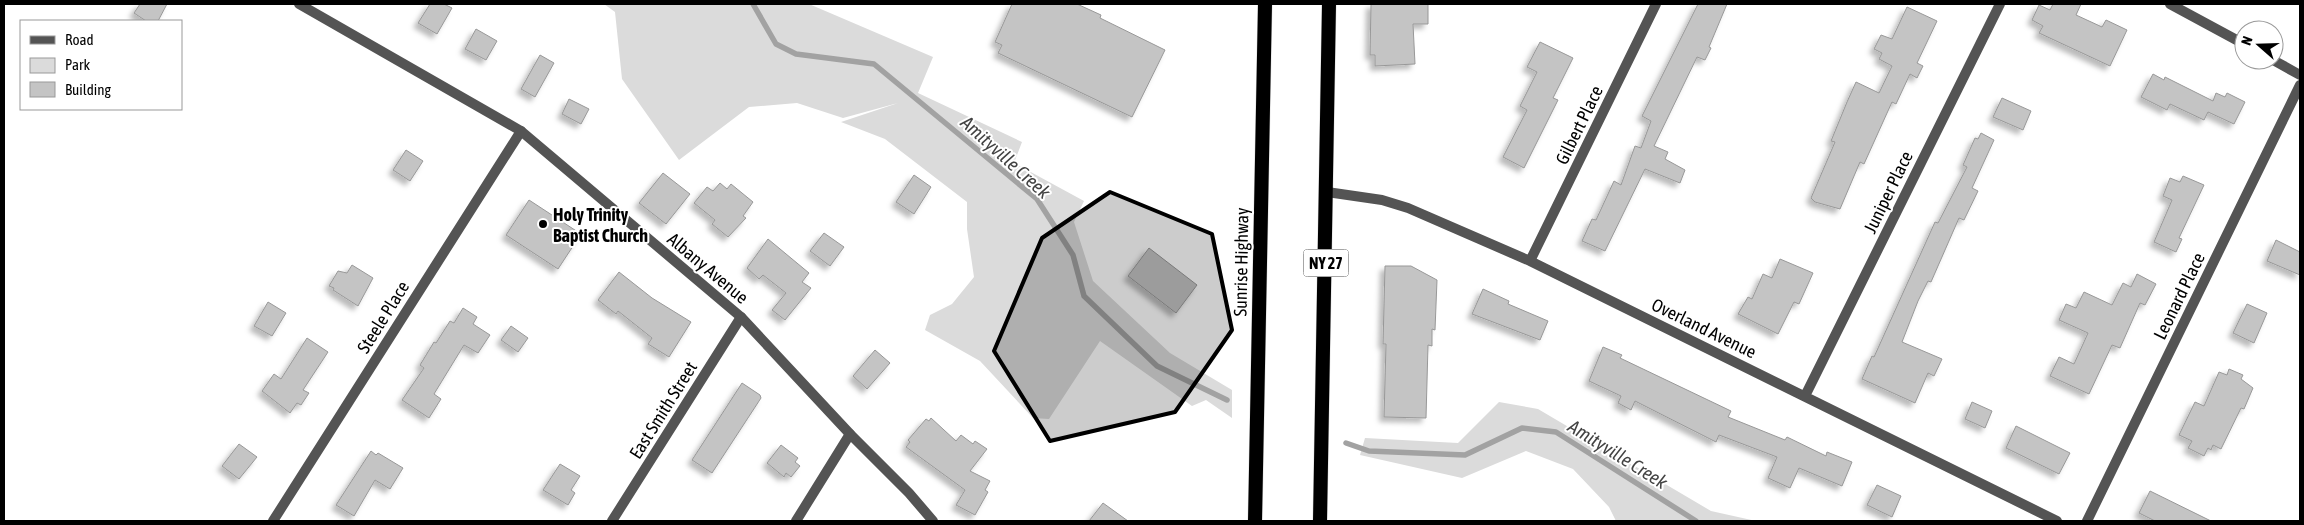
<svg xmlns="http://www.w3.org/2000/svg" width="2304" height="525" viewBox="0 0 2304 525" font-family="'Asap Condensed',sans-serif">
<defs>
<filter id="shadow"><feDropShadow dx="-4.5" dy="4.5" stdDeviation="2.5" flood-color="#0004"/></filter>
</defs>
<rect width="100%" height="100%" fill="#fff"/>
<path fill="#dbdbdb" d="M604,4H809L933,57L918,93L1022,142L1014,163L1084,201L1074,222L1093,281L1170,353L1232,390V418L1206,400L1192,406L1100,341L1049,419L1033,418L980,361L925,330L930,315L952,304L974,277L967,229V202L885,139L841,122L898,103L843,118L797,103L749,107L679,160L622,79L615,12Z
M1499,402L1538,409L1711,511L1756,521H1616L1609,507L1573,469L1526,451L1462,478L1360,455L1365,438L1458,443Z"/>
<g fill="none" stroke-linecap="round" stroke-linejoin="round">
<path stroke="#a2a2a2" stroke-width="5.5" d="M753,4L776,44L796,54L874,64L1037,199L1073,255L1084,296L1157,366L1227,400
M1346,443L1369,451L1465,455L1522,428L1556,432L1696,521"/>
</g>
<path fill="#c4c4c4" stroke="#989898" filter="url(#shadow)" d="M140,4H167L158,21H146L134,13Z
M430,4H444L452,8L437,34L418,23Z
M1012,4H1077L1101,15L1100,18L1165,50L1132,117L998,53L1002,45L995,42Z
M1371,4H1428V24H1413L1415,64L1375,66V55H1370Z
M1698,4H1727L1709,47L1711,48L1705,60L1697,57L1654,146L1668,152L1665,159L1685,170L1680,183L1645,169L1605,251L1582,241L1592,219L1596,220L1614,181L1621,185L1635,146L1641,148L1651,121L1642,116Z
M2053,4H2081L2076,15L2102,27L2106,20L2127,30L2110,66L2039,33L2043,26L2032,20L2039,5L2050,10Z
M1907,7L1937,21L1917,63L1923,66L1917,78L1910,74L1896,104L1892,102L1864,164L1860,162L1840,209L1815,202L1811,198L1835,142L1831,141L1847,102L1856,82L1879,93L1892,66L1879,59L1882,53L1874,49L1881,35L1892,39Z
M476,29L497,41L486,60L465,49Z
M1540,42L1573,58L1553,98L1558,100L1524,168L1503,157L1527,110L1520,106L1537,72L1527,67Z
M540,55L554,63L535,97L521,89Z
M2153,74L2164,80L2165,77L2213,101L2216,93L2225,97L2227,93L2245,102L2234,124L2208,112L2204,120L2170,104L2167,110L2141,97Z
M2002,98L2031,111L2023,130L1993,117Z
M569,99L589,109L581,124L562,114Z
M1981,133L1994,140L1972,188L1978,191L1964,220L1959,218L1931,282L1928,281L1918,301L1902,342L1942,359L1934,376L1928,373L1915,403L1862,379L1872,356L1874,357L1935,222L1938,223L1967,167L1963,165L1975,138L1978,139Z
M406,150L423,161L410,181L393,170Z
M663,173L690,194L666,224L639,203Z
M914,175L931,187L914,214L896,202Z
M2183,176L2204,185L2179,238L2182,239L2176,252L2154,242L2172,200L2163,196L2170,178L2180,182Z
M720,183L727,189L731,184L753,202L743,216L746,218L728,237L712,224L715,220L694,203L707,187L713,191Z
M529,200L581,234L558,269L506,235Z
M824,233L844,247L830,266L810,251Z
M768,239L809,273L802,282L811,288L785,320L772,310L786,293L763,275L759,279L747,268Z
M2276,240L2300,252V275L2267,261Z
M1149,248L1197,285L1176,313L1128,276Z
M1780,259L1813,273L1799,304L1794,302L1778,334L1738,314L1748,297L1752,299L1763,274L1772,278Z
M352,265L373,278L358,306L333,290L334,288L329,286L338,271L347,273Z
M1385,266H1411L1437,280L1435,330L1432,329V346L1428,345L1426,418L1384,417L1386,344H1383Z
M619,272L652,298L691,322L669,357L648,344L652,338L618,311L616,314L598,300Z
M2137,274L2156,284L2145,305L2140,303L2120,348L2112,345L2089,394L2050,376L2059,357L2074,364L2088,333L2059,320L2066,304L2076,308L2084,292L2112,305L2123,283L2131,287Z
M1483,289L1509,301L1508,304L1548,321L1540,340L1472,314Z
M268,302L286,313L272,336L254,326Z
M2247,304L2267,313L2254,343L2233,333Z
M463,308L477,317L473,324L490,335L478,353L464,345L434,394L441,399L429,418L402,400L424,368L420,365L434,342L436,343L450,321L454,323Z
M511,326L528,338L518,352L501,340Z
M307,338L328,352L303,390L309,393L301,405L297,403L290,413L262,391L274,374L281,379Z
M1603,347L1622,355L1620,358L1731,411L1728,417L1785,440L1787,437L1826,456L1827,452L1852,462L1842,486L1799,468L1790,488L1768,478L1777,457L1719,435L1716,442L1635,401L1631,410L1618,403L1621,396L1589,381Z
M875,350L890,363L867,389L853,376Z
M2229,369L2243,375L2241,379L2253,388L2244,409L2241,408L2221,449L2213,445L2211,450L2208,448L2204,456L2188,448L2192,441L2179,435L2195,402L2204,406L2219,372L2227,375Z
M742,383L760,395L761,398L712,473L692,460Z
M1972,402L1992,411L1985,428L1965,419Z
M931,418L956,441L961,435L973,444L975,441L987,449L970,471L990,481L985,490L988,492L975,515L956,505L965,490L906,447L910,442L908,440L926,419L929,421Z
M2016,426L2070,453L2059,474L2006,448Z
M239,444L257,457L239,479L222,466Z
M781,445L798,458L795,462L800,466L791,477L786,473L784,477L767,463Z
M371,451L376,455L378,453L403,468L390,489L375,480L354,516L336,505Z
M560,464L580,476L571,490L575,493L568,505L543,490Z
M1877,485L1901,496L1892,517L1867,505Z
M2150,491L2211,521H2155L2139,513Z
M1103,503L1128,521H1089Z"/>
<g fill="none" stroke-linecap="round" stroke-linejoin="round">
<g stroke="#dbdbdb" stroke-width="15">
<path id="trunk" d="M1255,521L1265,4
M1320,521L1329,4"/>
</g>
<path stroke="#545454" stroke-width="10" d="M1327,192L1382,200L1408,208L1530,261L2057,521
M1530,261L1656,4
M1805,396L2000,4
M273,521L521,131
M612,521L741,317
M796,521L850,434
M2087,521L2300,85"/>
<path stroke="#545454" stroke-width="10" d="M299,4L521,131L741,317L850,434L909,493L933,521
M2170,4L2244,44
M2273,60L2300,75"/>
<use href="#trunk" stroke="#000" stroke-width="14"/>
</g>
<path fill="#000" fill-opacity="0.2" stroke="#000" stroke-width="4" stroke-linejoin="round" d="M1110,192L1212,234L1232,330L1175,412L1050,441L994,351L1042,238Z"/>
<circle fill="#000" stroke="#fff" stroke-width="2" cx="543" cy="224" r="5"/>
<g text-anchor="middle" dominant-baseline="central" stroke-width="4" stroke-linejoin="round" paint-order="stroke">
<rect fill="#fff" stroke="#4c4c4c" stroke-width="1" x="1303.5" y="249.5" width="45" height="27" rx="4"/>
<g font-size="16" font-weight="bold" fill="#000">
<text x="1326" y="263">NY 27</text>
</g>
<g font-size="18" fill="#000" stroke="#fff">
<text transform="translate(1579 125) rotate(-64)">Gilbert Place</text>
<text transform="translate(1888 192) rotate(-64)">Juniper Place</text>
<text transform="translate(1241 262) rotate(-89)">Sunrise Highway</text>
<text transform="translate(708 268) rotate(40)">Albany Avenue</text>
<text transform="translate(2179 296) rotate(-64)">Leonard Place</text>
<text transform="translate(383 317) rotate(-58)">Steele Place</text>
<text transform="translate(1704 328) rotate(26)">Overland Avenue</text>
<text transform="translate(663 410) rotate(-58)">East Smith Street</text>
</g>
<g font-size="18" font-weight="bold" fill="#000" stroke="#fff" text-anchor="start">
<text x="553" y="214">Holy Trinity<tspan x="553" dy="21">Baptist Church</tspan></text>
</g>
<g font-size="19" font-style="italic" fill="#434343" stroke="#fff">
<text transform="translate(1006 157) rotate(42)">Amityville Creek</text>
<text transform="translate(1618 454) rotate(32)">Amityville Creek</text>
</g>
</g>
<rect width="2304" height="525" fill="none" stroke="#000000" stroke-width="10"/>
<rect x="20" y="20" width="162" height="90" fill="#ffffff" stroke="#999999"/>
<rect x="30" y="36" width="25" height="8" fill="#545454" stroke="#999999"/>
<text x="65" y="45" font-size="15" fill="#000000">Road</text>
<rect x="30" y="58" width="25" height="15" fill="#dbdbdb" stroke="#999999"/>
<text x="65" y="70" font-size="15" fill="#000000">Park</text>
<rect x="30" y="82" width="25" height="15" fill="#c4c4c4" stroke="#999999"/>
<text x="65" y="95" font-size="15" fill="#000000">Building</text>
<g transform="translate(2259 45) rotate(290)"><circle r="24" fill="#ffffff" stroke="#999999"/>
<path d="M0-4L9 19L0 12L-9 19Z" fill="#000000"/>
<text y="-8" font-size="14" font-weight="bold" text-anchor="middle" fill="#000000">N</text>
</g>
</svg>
